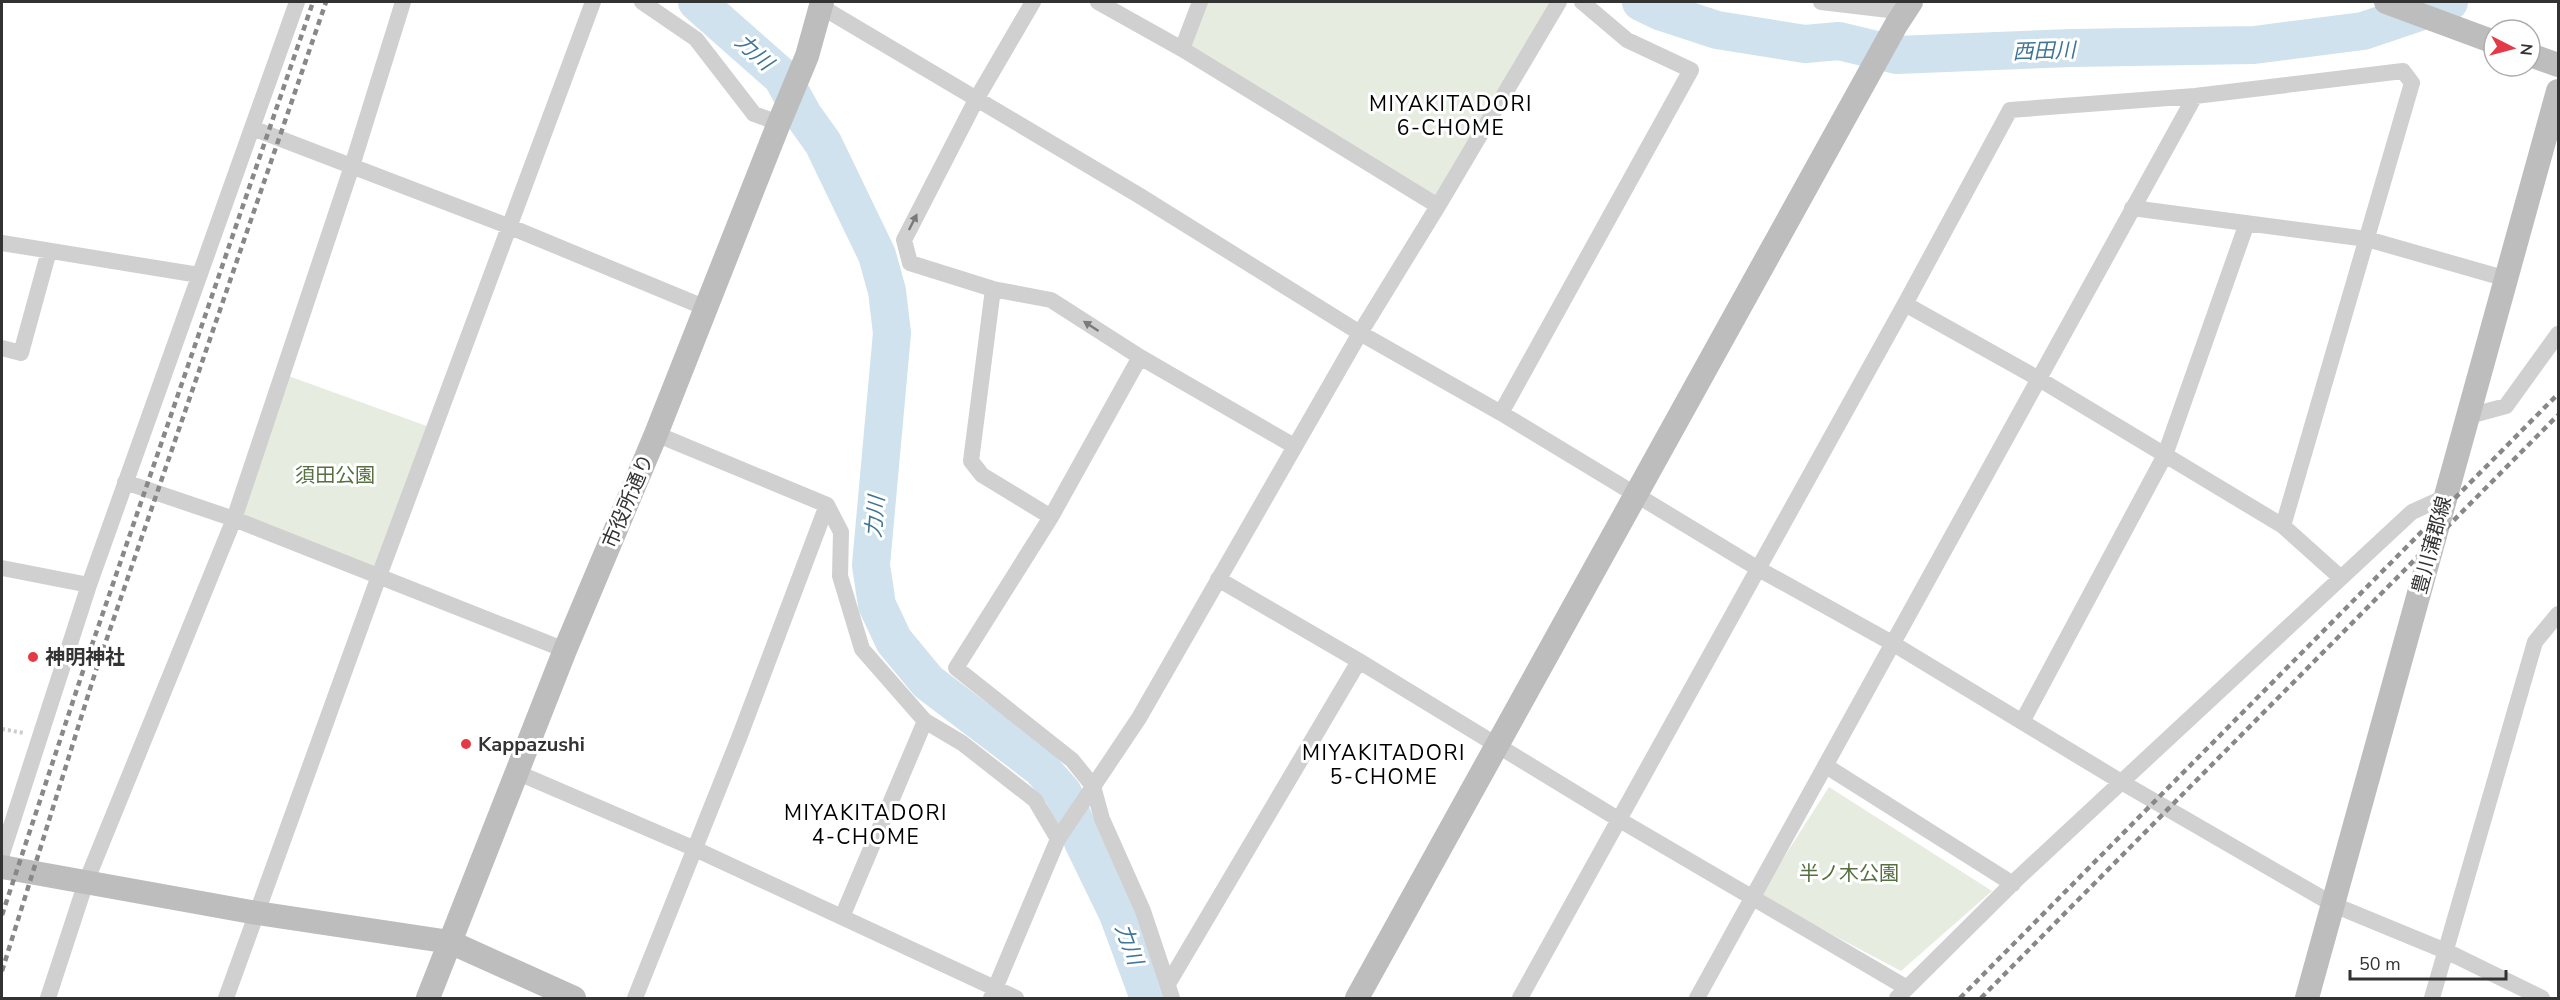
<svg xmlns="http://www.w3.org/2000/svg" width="2560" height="1000" viewBox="0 0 2560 1000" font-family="'Nunito Sans','Noto Sans JP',sans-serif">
<rect width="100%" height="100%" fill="#fff"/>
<path fill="#e6ecdf" d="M1200,2H1559L1438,206L1182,49Z
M283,374L435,429L379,576L234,519Z
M1829,787L1992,891L1901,971L1759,896Z"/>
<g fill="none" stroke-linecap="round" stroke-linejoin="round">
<path stroke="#cfe2ee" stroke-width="38" d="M697,2L782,77L803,115L823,143L877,255L887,291L892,333L871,565L877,605L894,641L928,682L1040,767L1063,793L1084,844L1118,914L1149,998
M1641,2L1662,12L1717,30L1805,44L1839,41L1897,55L2071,48L2254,45L2363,31L2449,2"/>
<path stroke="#cdcdcd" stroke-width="4" stroke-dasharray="3 3" stroke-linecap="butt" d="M2,729L24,733"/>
<path stroke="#d0d0d0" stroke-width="16" d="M642,2L696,39L754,114L779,123
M1033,2L977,98L904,240L910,263L993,289L1051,300L1140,357
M1098,2L1182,49L1438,206
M1821,2L1906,12
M820,6L1140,196L1360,333L1501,413L1757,568L1892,643L2123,783L2334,905L2448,952L2542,998
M1182,49L1200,2
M252,128L508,226L706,308
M2132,208L2367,239L2507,279
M2,243L199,275
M993,289L971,461L982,475L1051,517
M1905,304L2039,379L2283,526L2341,578
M2,348L21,353L49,251
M1501,413L1691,70L1627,40L1582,2
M2469,416L2506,406L2558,334
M656,434L827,505L841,532L840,576L862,649L925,721L962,743L1035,800L1058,839
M125,482L234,519L565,650
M2,568L89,585
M1218,579L1359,661L1618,819L1907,988
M2022,722L2165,455L2247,223
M1826,766L2013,884
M516,772L693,848L1016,998
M2,854L89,585L297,2
M842,917L925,721
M1168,984L1359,661
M48,998L86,882L234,519L352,166L403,2
M226,998L379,576L593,2
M635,998L739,738L827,505
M991,998L1058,839L1139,718L1360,333L1438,206L1559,2
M1172,998L1143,911L1102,819L1093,786L1072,760L956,668L1051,517L1140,357L1294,446
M1520,998L1905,304L2010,110L2195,96L2403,71L2412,83L2283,526
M1697,998L2195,96
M1897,998L2017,879L2412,512L2445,497
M2432,998L2535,642L2558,614"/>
<path stroke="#bdbdbd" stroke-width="24" d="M2386,2L2494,42
M2530,55L2558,65
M2,867L257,913L450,942L574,998
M428,998L565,650L656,434L779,123L807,56L822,2
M1357,998L1896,25L1911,2
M2307,998L2558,91"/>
<path stroke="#888" stroke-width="4.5" stroke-dasharray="6 4.5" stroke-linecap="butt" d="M2,915L83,671L313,2
M2,971L95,673L326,2
M1960,998L2558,394
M1981,998L2558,415"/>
</g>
<defs><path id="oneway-solid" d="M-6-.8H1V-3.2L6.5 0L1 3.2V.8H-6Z" transform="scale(1.5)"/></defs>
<g fill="#7a7a7a">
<use href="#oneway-solid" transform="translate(913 222) rotate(-63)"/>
<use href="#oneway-solid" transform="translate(1091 326) rotate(-147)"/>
</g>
<g fill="#e63946" stroke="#fff" stroke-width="2">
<circle cx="33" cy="657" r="6"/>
<circle cx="466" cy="744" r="6"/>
</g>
<g text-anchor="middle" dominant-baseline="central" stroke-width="6" stroke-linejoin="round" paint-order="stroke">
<g font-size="20" fill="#56703f" stroke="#fff">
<text x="335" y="475">須田公園</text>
<text x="1849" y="873">半ノ木公園</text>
</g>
<g font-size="20" fill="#333" stroke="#fff">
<text transform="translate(628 501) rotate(-67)">市役所通り</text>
<text transform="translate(2432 545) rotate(-75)">豊川蒲郡線</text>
</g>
<g font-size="20" font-weight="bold" fill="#333" stroke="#fff" text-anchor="start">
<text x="45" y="657">神明神社</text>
<text x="478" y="744">Kappazushi</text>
</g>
<g font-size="21" font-style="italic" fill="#3f7597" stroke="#fff">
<text transform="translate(2044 51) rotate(-2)">西田川</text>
<text transform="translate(754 52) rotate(42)">力川</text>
<text transform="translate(875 517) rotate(-85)">力川</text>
<text transform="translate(1129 944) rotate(70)">力川</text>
</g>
<g font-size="21" letter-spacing="1.5" fill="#000" stroke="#fff">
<text x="1451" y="104">MIYAKITADORI<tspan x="1451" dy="24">6-CHOME</tspan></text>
<text x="1384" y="753">MIYAKITADORI<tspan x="1384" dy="24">5-CHOME</tspan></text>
<text x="866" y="813">MIYAKITADORI<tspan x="866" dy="24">4-CHOME</tspan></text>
</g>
</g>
<rect width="2560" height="1000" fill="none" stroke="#333333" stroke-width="6"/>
<g transform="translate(2512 48) rotate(96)"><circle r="28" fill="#ffffff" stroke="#adadad" stroke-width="1.5"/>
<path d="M0-4.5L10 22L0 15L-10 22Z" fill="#e63946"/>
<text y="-9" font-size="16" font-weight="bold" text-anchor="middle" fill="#333333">N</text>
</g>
<path d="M2350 970v9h156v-9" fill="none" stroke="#333333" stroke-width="3"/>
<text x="2359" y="970" font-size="18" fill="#333333" stroke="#ffffff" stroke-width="4.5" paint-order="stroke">50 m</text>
</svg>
